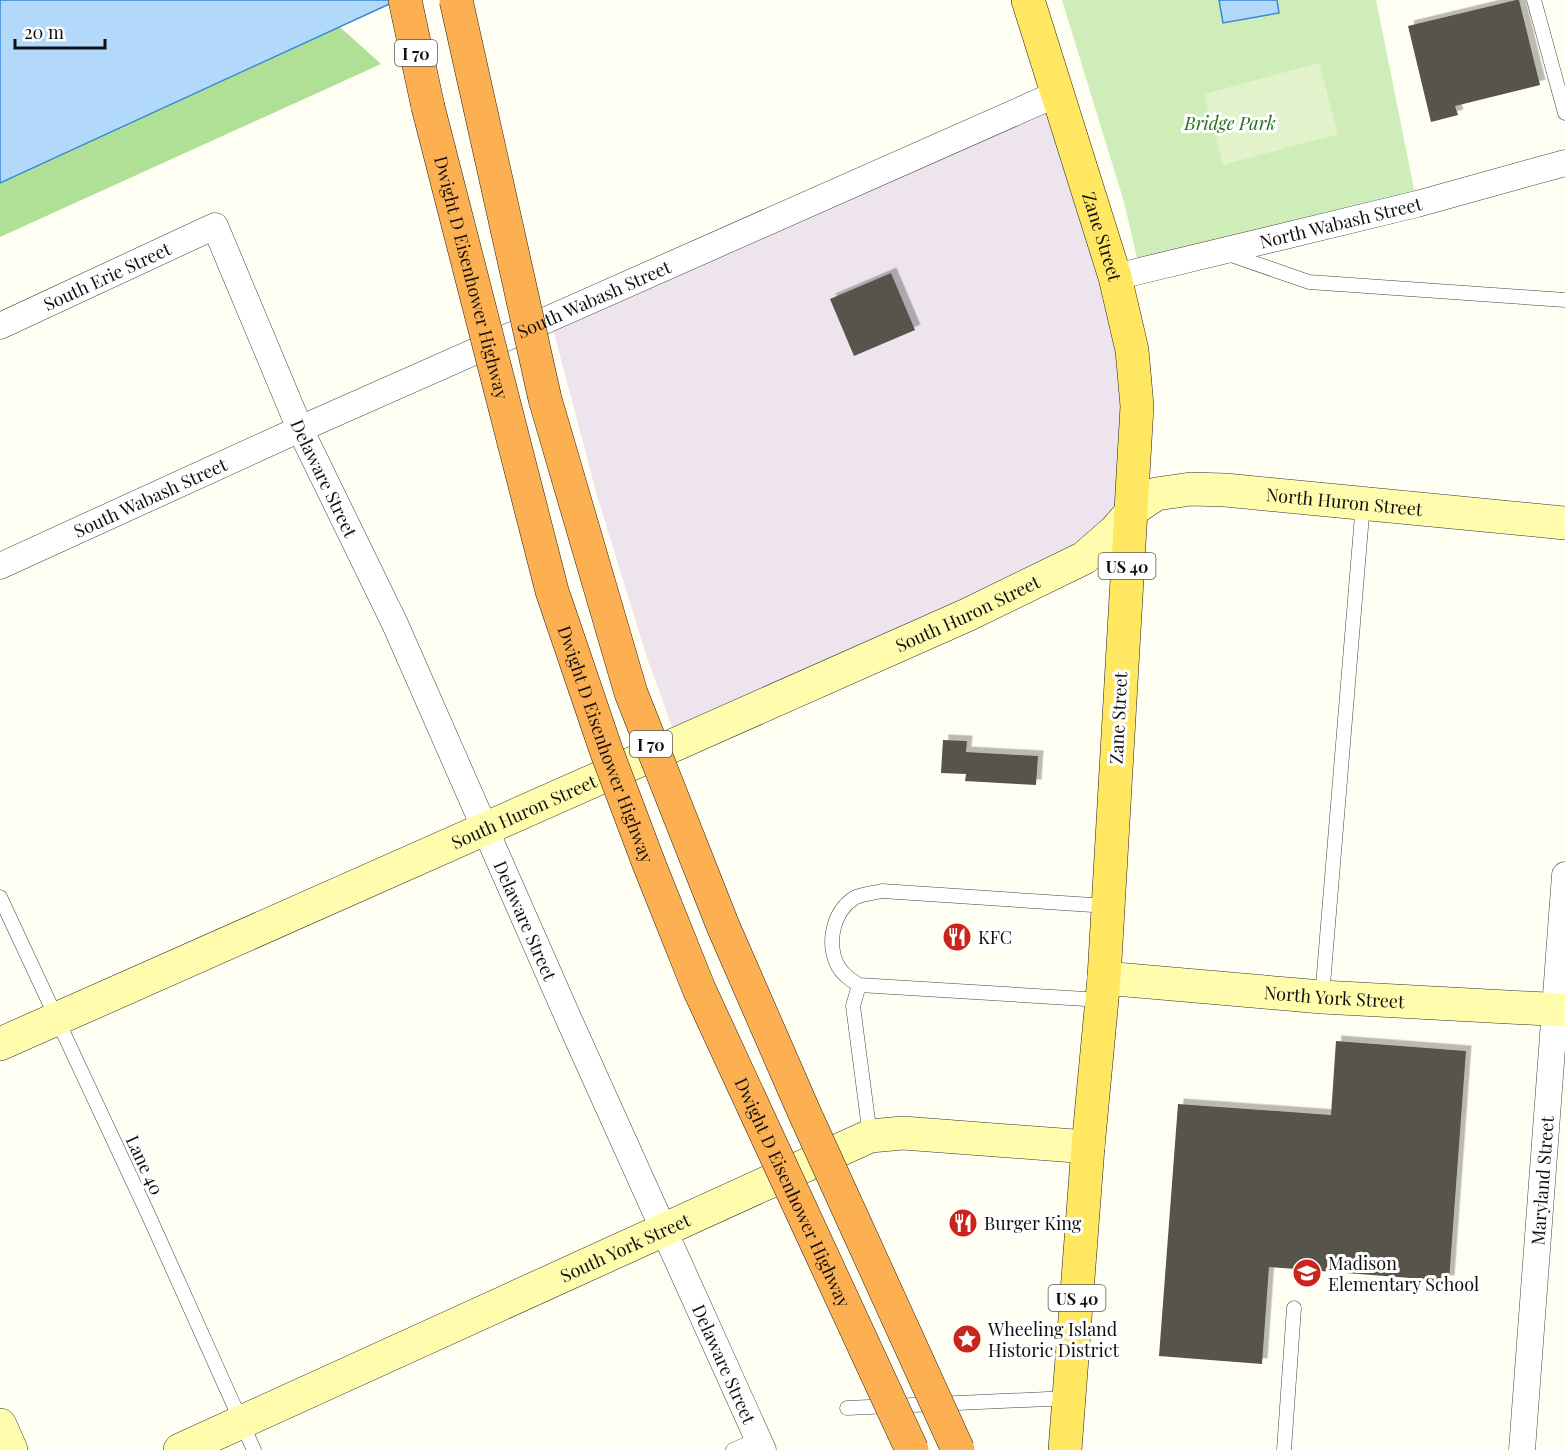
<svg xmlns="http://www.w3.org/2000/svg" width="1565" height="1450" viewBox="0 0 1565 1450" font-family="'Playfair Display',serif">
<defs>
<filter id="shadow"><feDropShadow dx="5.5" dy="-5.5" stdDeviation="0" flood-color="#0004"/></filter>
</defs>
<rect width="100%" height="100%" fill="#fffef2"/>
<path fill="#eee4ee" d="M1059,93L1132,350L1115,531L678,743L647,658L598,499L550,318Z"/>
<path fill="#cfedb8" d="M1062,0H1376L1417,204L1140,271L1124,202Z"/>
<path fill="#b0df96" d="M340,27L381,64L0,237V183Z"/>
<path fill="#e2f3cb" d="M1319,63L1338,134L1223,165L1204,94Z"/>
<path fill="#b3d9fa" stroke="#3587d7" stroke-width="1.5" d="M0,0H398L0,183Z
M1219,0H1277L1279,13L1223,23Z"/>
<path fill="#59524b" filter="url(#shadow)" d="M1516,0H1519L1540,85L1455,106L1458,115L1431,122L1408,26Z
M891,273L915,330L854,356L830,299Z
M943,740L967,741L966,752L1038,756L1036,785L965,781L966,774L941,773Z
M1336,1041L1466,1051L1449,1281L1269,1267L1262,1364L1159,1356L1178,1104L1331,1115Z"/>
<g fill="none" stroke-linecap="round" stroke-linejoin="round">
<g stroke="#434343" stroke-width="15">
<path id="lane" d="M1534,0L1565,113
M1228,254L1309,282L1565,300
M0,897L148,1214L254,1450
M859,985L853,1006L870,1136
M1322,997L1363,503
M1102,1000L859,985C851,980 843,975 838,966C826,943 833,912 854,898C861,894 873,893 882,891L1108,906
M847,1408L1069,1398
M733,1450L758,1439
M1284,1450L1294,1308"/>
</g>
<g stroke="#434343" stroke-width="27">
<g id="street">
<path id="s1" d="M1115,277L1417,204L1565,163"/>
<path id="s2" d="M0,326L215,226L300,429L395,624L570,1022L763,1450"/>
<path id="s3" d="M0,566L300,429L1059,93"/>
<path id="s4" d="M1522,1450L1565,875"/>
</g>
</g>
<g stroke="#323232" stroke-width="34">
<g id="secondary">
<path id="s5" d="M1104,978L1322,997L1565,1010"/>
<path id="s6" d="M0,1044L967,615L1084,558L1115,531L1135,508L1156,494L1191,489L1225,490L1565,523"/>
<path d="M0,1425L11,1450"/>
<path id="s7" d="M180,1450L870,1136L903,1133L1088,1147"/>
</g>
</g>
<g stroke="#212121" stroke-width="34">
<g id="primary">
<path id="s8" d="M1028,0L1115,277L1132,350L1137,406L1104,978L1088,1147L1065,1450"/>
</g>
</g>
<g stroke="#212121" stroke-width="34">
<path id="highway" d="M405,0L428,107"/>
</g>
<use href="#lane" stroke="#fff" stroke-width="14"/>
<use href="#street" stroke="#fff" stroke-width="26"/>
<use href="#secondary" stroke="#fffdad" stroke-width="33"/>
<use href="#primary" stroke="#ffe762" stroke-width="33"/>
<use href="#highway" stroke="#fdb052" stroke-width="33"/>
<g stroke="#212121" stroke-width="34" stroke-linecap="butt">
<g id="highway-bridge">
<path d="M456,0L545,399L631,693L723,926L805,1114L958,1450"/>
<path id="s9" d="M428,107L552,591L606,750L649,864L699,989L912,1450"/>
</g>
</g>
<use href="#highway-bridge" stroke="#fdb052" stroke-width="33"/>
</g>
<defs>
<g id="restaurant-disc" transform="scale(1.5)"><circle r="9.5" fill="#ca241d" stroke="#fff"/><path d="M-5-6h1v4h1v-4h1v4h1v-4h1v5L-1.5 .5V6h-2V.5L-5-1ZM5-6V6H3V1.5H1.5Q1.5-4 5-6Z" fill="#fff"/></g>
<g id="school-disc" transform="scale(1.5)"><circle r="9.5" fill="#ca241d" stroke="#fff"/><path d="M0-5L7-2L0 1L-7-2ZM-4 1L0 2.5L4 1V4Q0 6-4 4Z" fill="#fff"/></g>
<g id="sight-disc" transform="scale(1.5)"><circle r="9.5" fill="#ca241d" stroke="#fff"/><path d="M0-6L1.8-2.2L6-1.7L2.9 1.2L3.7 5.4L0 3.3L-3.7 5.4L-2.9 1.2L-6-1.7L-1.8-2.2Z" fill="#fff"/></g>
</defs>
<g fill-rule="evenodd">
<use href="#restaurant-disc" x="957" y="937"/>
<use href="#restaurant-disc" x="963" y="1223"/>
<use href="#school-disc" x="1307" y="1273"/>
<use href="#sight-disc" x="967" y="1339"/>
</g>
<g text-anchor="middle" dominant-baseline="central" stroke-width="6" stroke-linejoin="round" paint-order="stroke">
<g fill="#fff" stroke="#585858" stroke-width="1.5">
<rect x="395" y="40" width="42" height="26" rx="4.5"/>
<rect x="1098.5" y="553" width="57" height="26" rx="4.5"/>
<rect x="630" y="731" width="42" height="26" rx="4.5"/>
<rect x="1048.5" y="1285" width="57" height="26" rx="4.5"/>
</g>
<g font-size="16" font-weight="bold" fill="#101010">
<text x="416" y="53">I 70</text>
<text x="1127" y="566">US 40</text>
<text x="651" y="744">I 70</text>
<text x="1077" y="1298">US 40</text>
</g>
<g font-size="18" font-style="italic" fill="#246d1a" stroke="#fff">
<text x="1230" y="123">Bridge Park</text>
</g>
<g font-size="18" fill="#101010" stroke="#fff">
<text stroke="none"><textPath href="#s1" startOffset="232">North Wabash Street</textPath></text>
<text stroke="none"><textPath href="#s8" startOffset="248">Zane Street</textPath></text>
<text stroke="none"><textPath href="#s2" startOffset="118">South Erie Street</textPath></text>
<text stroke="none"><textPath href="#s9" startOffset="176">Dwight D Eisenhower Highway</textPath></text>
<text stroke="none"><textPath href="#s3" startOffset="651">South Wabash Street</textPath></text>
<text stroke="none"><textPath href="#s2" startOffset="512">Delaware Street</textPath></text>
<text stroke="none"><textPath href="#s3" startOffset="165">South Wabash Street</textPath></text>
<text stroke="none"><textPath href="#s6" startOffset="1474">North Huron Street</textPath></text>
<text stroke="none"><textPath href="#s6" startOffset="1059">South Huron Street</textPath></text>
<text transform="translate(1118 718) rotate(-87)">Zane Street</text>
<text stroke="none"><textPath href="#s9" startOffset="662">Dwight D Eisenhower Highway</textPath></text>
<text stroke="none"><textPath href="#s6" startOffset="573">South Huron Street</textPath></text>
<text stroke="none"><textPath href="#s2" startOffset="998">Delaware Street</textPath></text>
<text stroke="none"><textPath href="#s5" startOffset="231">North York Street</textPath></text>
<text transform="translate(145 1165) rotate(65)">Lane 40</text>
<text stroke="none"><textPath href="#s4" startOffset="270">Maryland Street</textPath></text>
<text stroke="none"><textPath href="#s9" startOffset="1148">Dwight D Eisenhower Highway</textPath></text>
<text stroke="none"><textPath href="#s7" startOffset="489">South York Street</textPath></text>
<text stroke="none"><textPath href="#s2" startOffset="1484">Delaware Street</textPath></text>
</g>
<g font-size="18" fill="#101010" stroke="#fff" text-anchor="start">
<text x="978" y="937">KFC</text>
<text x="984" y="1223">Burger King</text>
<text x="1328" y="1263">Madison<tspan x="1328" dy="21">Elementary School</tspan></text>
<text x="988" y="1329">Wheeling Island<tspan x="988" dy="21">Historic District</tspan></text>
</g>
</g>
<path d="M15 39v9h90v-9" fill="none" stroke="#101010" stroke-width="3"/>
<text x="24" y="39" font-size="18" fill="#101010" stroke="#ffffff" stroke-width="4.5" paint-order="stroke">20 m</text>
</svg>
